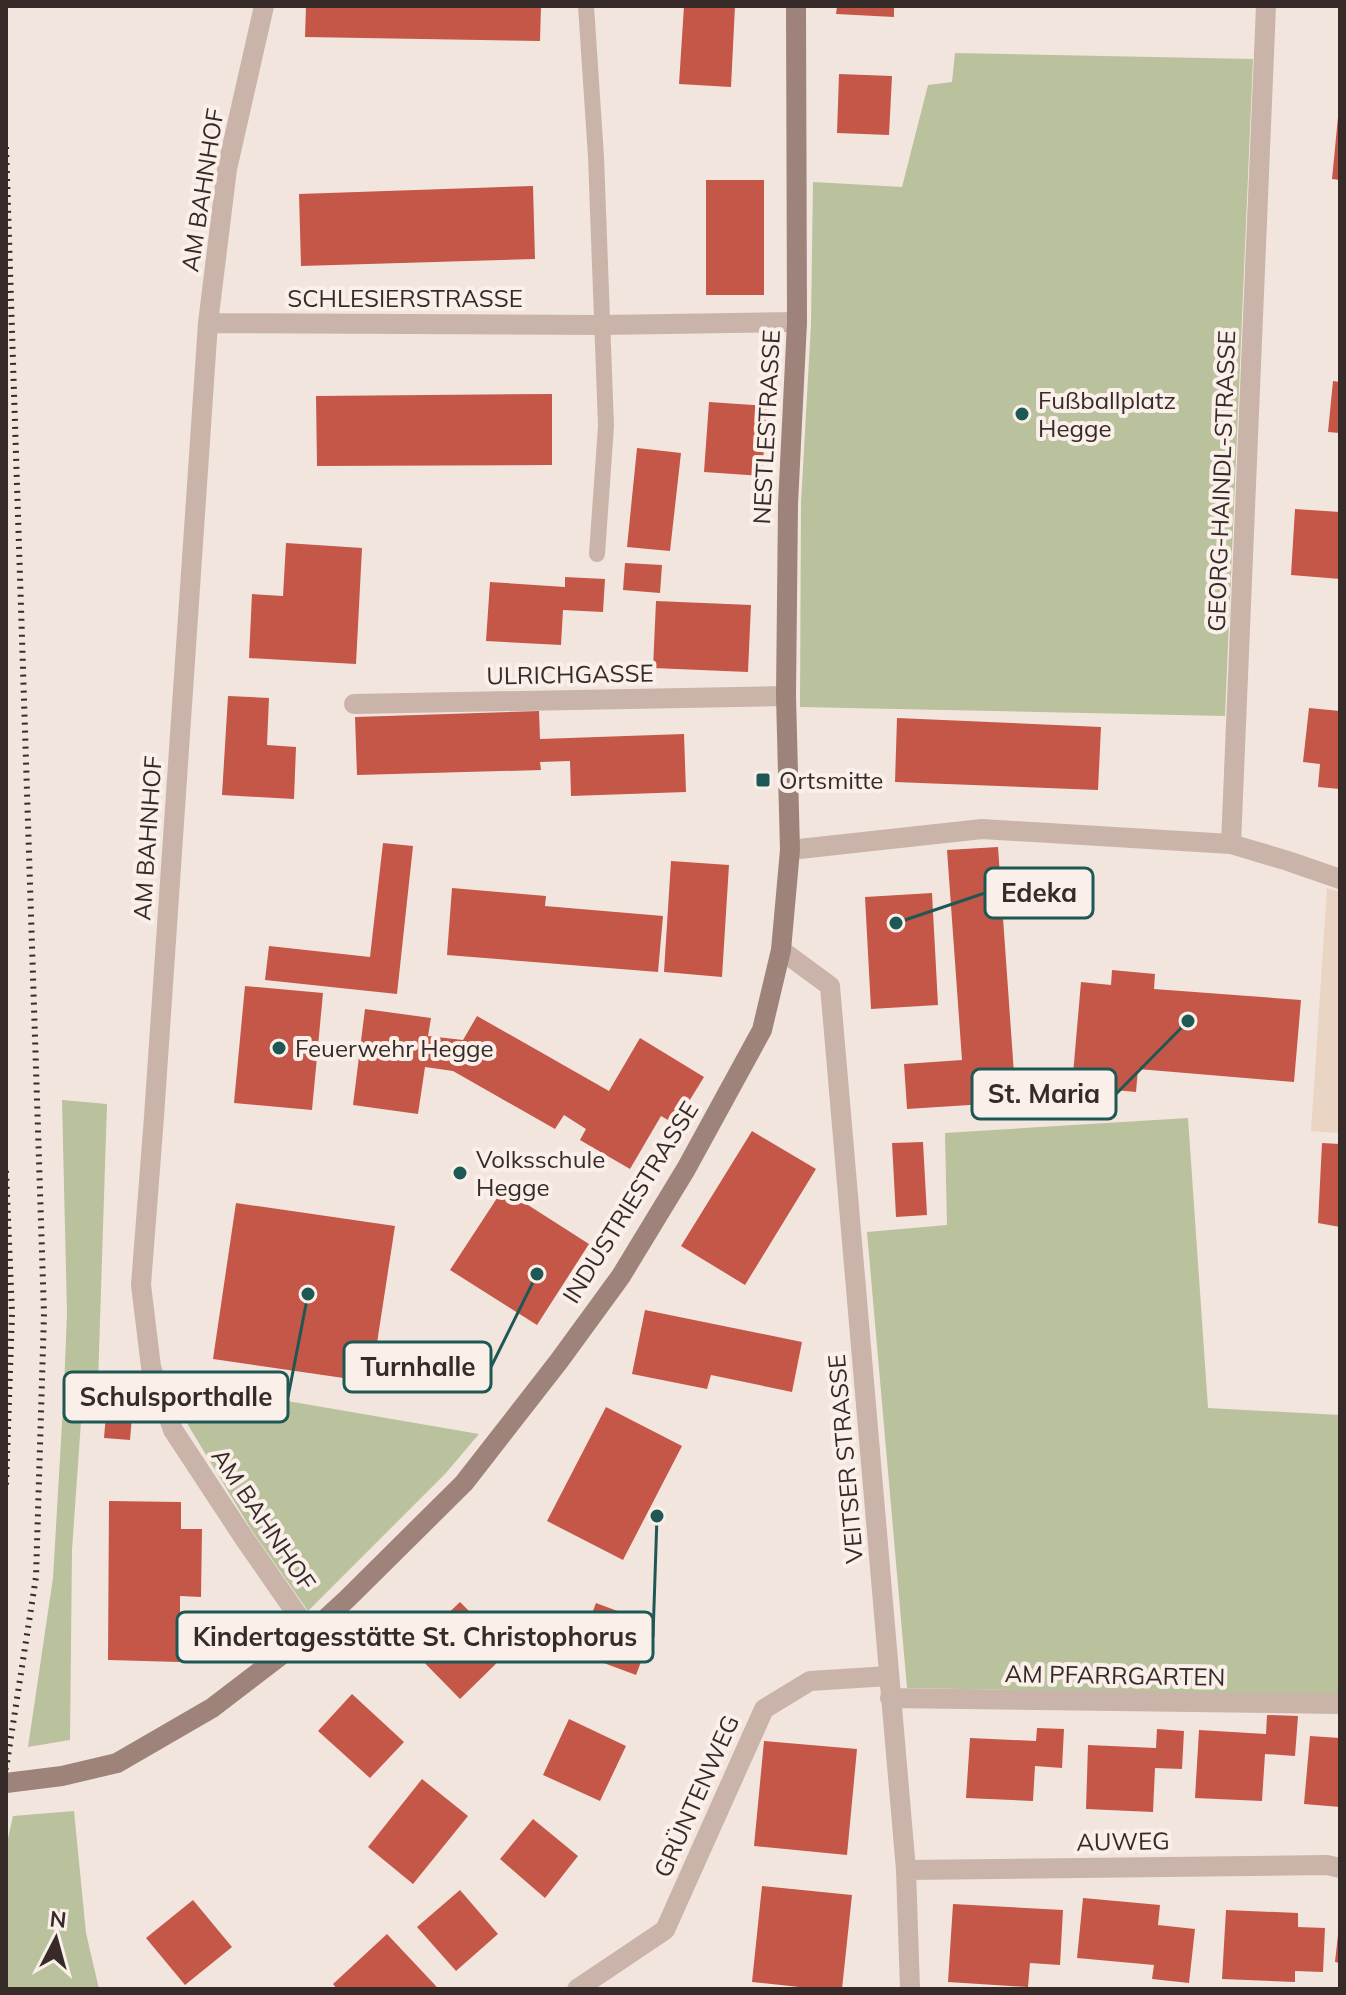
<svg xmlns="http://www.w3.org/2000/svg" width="1346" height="1995" viewBox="0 0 1346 1995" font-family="Mulish,sans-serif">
<rect width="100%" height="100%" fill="#f2e5dd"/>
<path fill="#b9c19d" d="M955,53L1253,59L1225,716L800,707L801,503L811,324L813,182L902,187L928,85L952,82Z
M62,1100L107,1104L98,1383L83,1393L72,1550L70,1740L28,1747L53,1578L64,1389L67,1313Z
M1188,1118L1208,1408L1340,1415V1696L907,1688L867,1232L947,1225L945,1133Z
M171,1381L479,1434L445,1474L308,1611L252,1531L188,1425Z
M74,1811L86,1933L99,1989H6V1847L13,1816Z"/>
<path fill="#ead4c4" d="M1327,888L1340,892V1133L1311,1131Z"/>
<path fill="#c55748" d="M306,6H541L540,41L305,37Z
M684,6H735L731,87L679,84Z
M837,6H894V17L836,14Z
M839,74L892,76L889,135L837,133Z
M1338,117H1340V180L1332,179Z
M706,180H764V295H706Z
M533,186L535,259L301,266L299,194Z
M1333,381L1340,382V433L1328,432Z
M552,394V465L317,466L316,396Z
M709,402L767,406L762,476L704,472Z
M637,448L681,453L670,551L627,547Z
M1295,509L1340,512V579L1291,575Z
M286,543L362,548L356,664L249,658L252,594L283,596Z
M625,563L662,565L660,593L623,590Z
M565,577L605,579L603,612L563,610L561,645L486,641L490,582L565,587Z
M656,601L751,605L748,672L653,668Z
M228,696L269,698L267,745L296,747L294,799L222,795Z
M1309,708L1340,711V789L1318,787L1320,764L1303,762Z
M539,711L540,739L684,734L686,792L571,796L570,761L540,762L541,770L357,775L355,717Z
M897,718L1101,727L1098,790L895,782Z
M383,843L413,846L397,994L265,980L269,946L370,957Z
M998,847L1016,1102L907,1109L904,1064L962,1060L947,850Z
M671,861L729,865L722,977L664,972Z
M452,888L546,896L545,906L663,916L658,972L447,955Z
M932,893L938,1005L871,1009L865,897Z
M1112,970L1155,974L1154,989L1301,1000L1294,1082L1138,1069L1136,1092L1072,1086L1081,982L1111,985Z
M245,986L323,993L312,1110L234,1103Z
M365,1009L431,1018L428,1036L463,1040L477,1016L609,1091L640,1038L704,1077L675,1124L661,1116L630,1169L580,1140L586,1129L564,1115L555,1129L453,1071L425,1067L418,1114L353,1105Z
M752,1131L816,1169L745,1285L681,1246Z
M923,1142L927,1215L896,1217L892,1143Z
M1322,1143L1340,1144V1227L1318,1223Z
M503,1189L589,1244L537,1325L450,1270Z
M236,1203L395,1226L371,1382L213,1359Z
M645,1310L802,1342L792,1392L711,1375L707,1389L632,1374Z
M107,1402L133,1405L130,1440L104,1438Z
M606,1407L682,1446L623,1560L547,1521Z
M109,1501L181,1502V1529H202L201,1597L180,1596V1662L108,1660Z
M460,1602L509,1651L460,1699L411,1649Z
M596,1603L655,1625L636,1675L577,1653Z
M352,1694L404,1742L370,1778L318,1731Z
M1267,1715L1298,1716L1295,1756L1265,1754L1262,1801L1195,1798L1199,1730L1266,1734Z
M569,1719L626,1746L600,1801L543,1775Z
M1037,1728L1064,1729L1062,1768L1035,1766L1033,1801L966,1798L970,1738L1036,1741Z
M1157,1729L1184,1731L1182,1769L1155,1768L1153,1812L1086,1809L1088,1745L1156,1748Z
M1310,1736L1340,1738V1807L1304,1804Z
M764,1741L857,1749L847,1855L754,1846Z
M422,1779L468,1816L413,1884L368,1847Z
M533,1819L578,1856L545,1898L500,1859Z
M762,1886L852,1895L842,1989H818L752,1982Z
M460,1890L498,1934L456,1971L417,1927Z
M1083,1898L1160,1905L1158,1925L1195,1929L1189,1983L1152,1979L1154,1965L1077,1958Z
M193,1900L232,1947L185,1985L146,1938Z
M953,1904L1063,1910L1060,1965L1030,1963L1028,1987L948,1982Z
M1226,1910L1298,1913V1927L1325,1928L1323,1972L1295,1971V1982L1222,1979Z
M387,1934L435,1985L438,1989H337L333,1984Z
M1338,1935H1340V1963L1335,1962Z"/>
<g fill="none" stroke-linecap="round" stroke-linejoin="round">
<path stroke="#cab4a9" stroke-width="16" d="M586,6L596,157L606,426L597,554"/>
<path stroke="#cab4a9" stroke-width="20" d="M264,6L227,169L208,323L154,1117L141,1285L151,1367L173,1430L244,1538L310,1633
M208,323L602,325L797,322
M354,704L786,696
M1231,844L1266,6
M790,850L982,829L1231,844L1288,861L1340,879
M781,950L830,986L906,1870L910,1989
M890,1698L1340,1704
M906,1870L1327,1865L1340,1868
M577,1989L665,1930L764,1709L810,1681L889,1676"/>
<path stroke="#9e837a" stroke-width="20" d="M6,1783L62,1776L117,1763L212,1708L310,1633L347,1599L464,1483L559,1361L621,1276L686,1169L762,1030L781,950L790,850L786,696L788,504L797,322L796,6"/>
<path stroke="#372b29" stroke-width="6" stroke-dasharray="2 6" stroke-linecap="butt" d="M6,147L44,1314L36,1577L6,1769
M6,1171L12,1313L6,1485"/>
</g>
<g fill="#1e5855" stroke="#faf0e9" stroke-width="3">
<circle cx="1022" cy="414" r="8"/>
<rect x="755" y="772" width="16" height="16" rx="4"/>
<circle cx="279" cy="1048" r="8"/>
<circle cx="460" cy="1173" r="8"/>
</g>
<g text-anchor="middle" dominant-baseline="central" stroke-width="8" stroke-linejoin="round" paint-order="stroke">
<g font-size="24" fill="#372b29" stroke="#faf0e9">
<text transform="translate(202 190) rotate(-81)">AM BAHNHOF</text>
<text x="405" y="298">SCHLESIERSTRASSE</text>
<text transform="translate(766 427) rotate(-87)">NESTLESTRASSE</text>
<text transform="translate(1221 481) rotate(-88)">GEORG-HAINDL-STRASSE</text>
<text transform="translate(570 674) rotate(-1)">ULRICHGASSE</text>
<text transform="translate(147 838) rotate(-86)">AM BAHNHOF</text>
<text transform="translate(630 1202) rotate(-58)">INDUSTRIESTRASSE</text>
<text transform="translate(845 1459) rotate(-95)">VEITSER STRASSE</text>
<text transform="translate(264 1519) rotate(56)">AM BAHNHOF</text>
<text transform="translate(1115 1675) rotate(1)">AM PFARRGARTEN</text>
<text transform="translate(696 1796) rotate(-66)">GRÜNTENWEG</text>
<text transform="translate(1123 1841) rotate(-1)">AUWEG</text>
</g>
<g font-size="24" fill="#372b29" stroke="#faf0e9" text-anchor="start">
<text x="1038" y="400">Fußballplatz<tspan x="1038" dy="28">Hegge</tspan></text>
<text x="779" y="780">Ortsmitte</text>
<text x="295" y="1048">Feuerwehr Hegge</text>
<text x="476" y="1159">Volksschule<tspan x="476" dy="28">Hegge</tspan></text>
</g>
</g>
<path fill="none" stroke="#1e5855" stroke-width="3" d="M896 923L985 893M1188 1021L1116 1094M537 1274L491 1367M308 1294L288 1397M657 1516L653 1637"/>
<g fill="#1e5855" stroke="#faf0e9" stroke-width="3">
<circle cx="896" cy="923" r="8"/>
<circle cx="1188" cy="1021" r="8"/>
<circle cx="537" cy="1274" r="8"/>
<circle cx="308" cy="1294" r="8"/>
<circle cx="657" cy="1516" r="8"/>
</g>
<g fill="#faf0e9" stroke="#1e5855" stroke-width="3">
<rect x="985" y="868" width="108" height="50" rx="8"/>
<rect x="972" y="1069" width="144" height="50" rx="8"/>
<rect x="344" y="1342" width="147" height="50" rx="8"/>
<rect x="64" y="1372" width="224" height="50" rx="8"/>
<rect x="177" y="1612" width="476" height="50" rx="8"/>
</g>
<g font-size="26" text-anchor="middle" font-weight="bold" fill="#372b29">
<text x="1039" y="902">Edeka</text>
<text x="1044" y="1103">St. Maria</text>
<text x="418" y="1376">Turnhalle</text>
<text x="176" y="1406">Schulsporthalle</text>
<text x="415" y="1646">Kindertagesstätte St. Christophorus</text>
</g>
<rect width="1346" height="1995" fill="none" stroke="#372b29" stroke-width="16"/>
<g transform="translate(56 1939) rotate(6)" stroke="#faf0e9" stroke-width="6" paint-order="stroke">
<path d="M0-6L14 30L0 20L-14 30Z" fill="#372b29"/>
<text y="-12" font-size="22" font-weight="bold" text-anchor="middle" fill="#372b29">N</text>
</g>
</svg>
